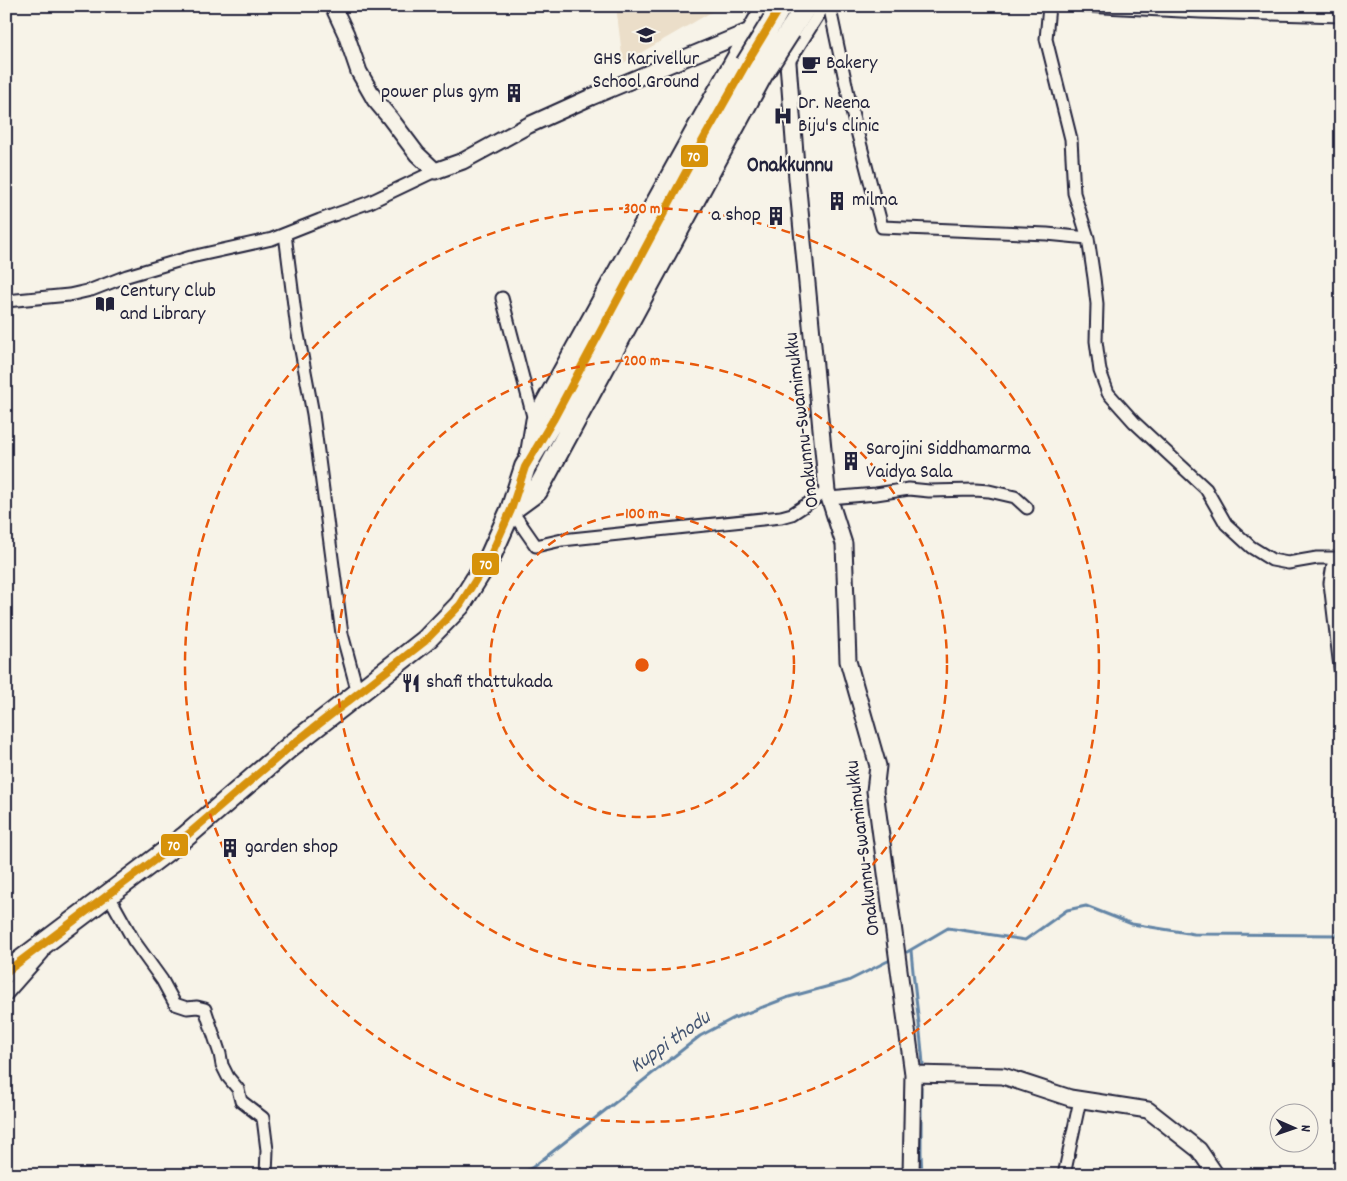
<svg xmlns="http://www.w3.org/2000/svg" width="1347" height="1181" viewBox="0 0 1347 1181" font-family="Dekko,sans-serif">
<rect width="100%" height="100%" fill="#f7f3e8"/>
<filter id="ink" filterUnits="userSpaceOnUse"><feTurbulence type="fractalNoise" baseFrequency=".02" numOctaves="2"/><feDisplacementMap in="SourceGraphic" scale="10" xChannelSelector="R" yChannelSelector="G"/><feConvolveMatrix kernelMatrix="1 2 1 2 8 2 1 2 1" color-interpolation-filters="sRGB"/></filter>
<g filter="url(#ink)">
<path fill="#ebdec9" d="M616,6H722L623,63Z"/>
<g fill="none" stroke-linecap="round" stroke-linejoin="round">
<path stroke="#6485a6" stroke-width="3" d="M911,950C914,988 920,1025 923,1064
M907,952L948,928L1025,940L1067,910L1086,906L1132,924L1194,934L1341,935
M921,1087V1153L922,1175
M519,1175L533,1167L700,1036L734,1018L789,997L848,981L888,961"/>
<g stroke="#22223b" stroke-width="15">
<path id="street" d="M827,6L830,9L851,108L882,227L1047,234L1088,238
M1049,6L1046,39L1071,139L1074,193L1088,238L1094,278L1097,304L1096,341L1100,371L1108,393L1134,422L1206,489L1226,524L1251,547L1272,560L1288,563L1317,558H1341
M1085,6L1200,12L1341,16
M788,63L824,6
M285,234L297,329L313,414L342,634L358,693
M502,298L534,420
M6,301L69,295L91,290L127,276L191,257L272,239L320,220L370,202L435,171
M829,498L876,494L909,489L929,491L975,490L989,491L1015,497L1027,508
M511,510L536,546L562,540L781,517L792,514L827,491
M1334,558L1330,583L1341,676
M109,896L134,941L162,980L175,1004L187,1008L197,1007L205,1009L220,1054L222,1065L228,1077L238,1089L241,1101L263,1118L267,1150L266,1175
M6,995L43,953
M1064,1175L1080,1100"/>
</g>
<g stroke="#22223b" stroke-width="19">
<path id="secondary" d="M333,6L346,34L359,72L375,100L390,118L417,154L435,171L463,161L529,125L591,97L750,31L788,63L797,179L827,491L844,544L848,661L878,766L875,791L913,1074L911,1175
M528,456L534,420L696,126L764,6
M913,1074L1003,1076L1070,1098L1148,1110L1199,1150L1216,1175"/>
</g>
<g stroke="#22223b" stroke-width="24">
<path id="highway" d="M773,20L781,6
M790,31L806,6
M511,510L537,491L763,73
M6,972L185,837L292,745L425,641L460,605L490,557L511,510L525,467L553,420L746,64"/>
</g>
<use href="#street" stroke="#f7f3e8" stroke-width="11"/>
<use href="#secondary" stroke="#f7f3e8" stroke-width="15"/>
<use href="#highway" stroke="#f7f3e8" stroke-width="20"/>
<g stroke="#22223b" stroke-width="24" stroke-linecap="butt">
<path id="highway-bridge" d="M746,64L773,20
M763,73L790,31"/>
</g>
<use href="#highway-bridge" stroke="#f7f3e8" stroke-width="20"/>
<g stroke="#f7f3e8" stroke-width="11">
<path id="bus-1" d="M6,972L185,837L292,745L425,641L460,605L490,557L511,510L525,467L553,420L702,142L746,64L781,6"/>
</g>
<use href="#bus-1" stroke="#d79209" stroke-width="8"/>
</g>
</g>
<g fill="none" stroke="#e8590c" stroke-width="2.5" stroke-dasharray="9 6">
<circle cx="642" cy="665" r="152"/>
<circle cx="642" cy="665" r="305"/>
<circle cx="642" cy="665" r="457"/>
</g>
<defs>
<g id="school-bare" transform="scale(1.5)"><path d="M0-5L7-2L0 1L-7-2ZM-4 1L0 2.5L4 1V4Q0 6-4 4Z" fill="#22223b" stroke="#f7f3e8" stroke-width="2.5" paint-order="stroke"/></g>
<g id="cafe-bare" transform="scale(1.5)"><path d="M-5.5-4.5H6V0H3Q3 3.5 0 3.5H-2.5Q-5.5 3.5-5.5 0ZM3-3.2v2h1.7v-2ZM-6 4.5H4V6H-6Z" fill="#22223b" stroke="#f7f3e8" stroke-width="2.5" paint-order="stroke"/></g>
<g id="building-bare" transform="scale(1.5)"><path d="M-4-6H4V6H1V3H-1V6H-4ZM-2.5-4.3h1.7v1.8h-1.7ZM.8-4.3h1.7v1.8H.8ZM-2.5-1h1.7V.8h-1.7ZM.8-1h1.7V.8H.8Z" fill="#22223b" stroke="#f7f3e8" stroke-width="2.5" paint-order="stroke"/></g>
<g id="hospital-bare" transform="scale(1.5)"><path d="M-5-5h3v3.5h4V-5h3V5h-3V1.5h-4V5h-3Z" fill="#22223b" stroke="#f7f3e8" stroke-width="2.5" paint-order="stroke"/></g>
<g id="library-bare" transform="scale(1.5)"><path d="M-6-4Q-3-5.5-.7-3.5V5Q-3 3-6 4ZM6-4Q3-5.5 .7-3.5V5Q3 3 6 4Z" fill="#22223b" stroke="#f7f3e8" stroke-width="2.5" paint-order="stroke"/></g>
<g id="restaurant-bare" transform="scale(1.5)"><path d="M-5-6h1v4h1v-4h1v4h1v-4h1v5L-1.5 .5V6h-2V.5L-5-1ZM5-6V6H3V1.5H1.5Q1.5-4 5-6Z" fill="#22223b" stroke="#f7f3e8" stroke-width="2.5" paint-order="stroke"/></g>
</defs>
<g fill-rule="evenodd">
<use href="#school-bare" x="646" y="35"/>
<use href="#cafe-bare" x="811" y="64"/>
<use href="#building-bare" x="514" y="93"/>
<use href="#hospital-bare" x="783" y="116"/>
<use href="#building-bare" x="837" y="201"/>
<use href="#building-bare" x="776" y="216"/>
<use href="#library-bare" x="105" y="304"/>
<use href="#building-bare" x="851" y="461"/>
<use href="#restaurant-bare" x="411" y="683"/>
<use href="#building-bare" x="230" y="848"/>
</g>
<g text-anchor="middle" dominant-baseline="central" stroke-width="4.5" stroke-linejoin="round" paint-order="stroke">
<g font-size="20" fill="#22223b" stroke="#f7f3e8" text-anchor="start">
<text x="646" y="60" text-anchor="middle">GHS Karivellur<tspan x="646" dy="23">School Ground</tspan></text>
<text x="826" y="64">Bakery</text>
<text x="499" y="93" text-anchor="end">power plus gym</text>
<text x="798" y="104">Dr. Neena<tspan x="798" dy="23">Biju's clinic</tspan></text>
<text x="852" y="201">milma</text>
<text x="761" y="216" text-anchor="end">a shop</text>
<text x="120" y="292">Century Club<tspan x="120" dy="23">and Library</tspan></text>
<text x="866" y="450">Sarojini Siddhamarma<tspan x="866" dy="23">Vaidya Sala</tspan></text>
<text x="426" y="683">shafi thattukada</text>
<text x="245" y="848">garden shop</text>
</g>
<g font-size="20" fill="#22223b" stroke="#f7f3e8">
<text transform="translate(803 420) rotate(-97)">Onakunnu-Swamimukku</text>
<text transform="translate(864 848) rotate(-97)">Onakunnu-Swamimukku</text>
</g>
<g font-size="21" font-weight="bold" fill="#22223b" stroke="#f7f3e8">
<text x="790" y="167">Onakkunnu</text>
</g>
<g font-size="21" font-style="italic" fill="#435471" stroke="#f7f3e8">
<text transform="translate(671 1043) rotate(-35)">Kuppi thodu</text>
</g>
</g>
<circle cx="642" cy="665" r="8" fill="#e8590c" stroke="#f7f3e8" stroke-width="2.5"/>
<g font-size="15" text-anchor="middle" font-weight="bold" fill="#e8590c" stroke="#f7f3e8" stroke-width="4.5" stroke-linejoin="round" paint-order="stroke">
<text x="642" y="213">300 m</text>
<text x="642" y="365">200 m</text>
<text x="642" y="518">100 m</text>
</g>
<g stroke="#f7f3e8" stroke-width="2">
<rect x="680" y="144" width="29" height="24" rx="5" fill="#d79209"/>
<rect x="471" y="552" width="29" height="24" rx="5" fill="#d79209"/>
<rect x="160" y="833" width="29" height="24" rx="5" fill="#d79209"/>
</g>
<g font-size="14" text-anchor="middle" font-weight="bold" fill="#fff">
<text x="694" y="161">70</text>
<text x="486" y="569">70</text>
<text x="174" y="850">70</text>
</g>
<rect width="1347" height="1181" fill="none" stroke="#f7f3e8" stroke-width="25"/>
<rect x="12" y="12" width="1322" height="1156" fill="none" stroke="#22223b" stroke-width="2" filter="url(#ink)"/>
<g transform="translate(1294 1128) rotate(92)"><circle r="24" fill="#f7f3e8" stroke="#a29fa3"/>
<path d="M0-4L9 19L0 12L-9 19Z" fill="#22223b"/>
<text y="-8" font-size="14" font-weight="bold" text-anchor="middle" fill="#22223b">N</text>
</g>
</svg>
